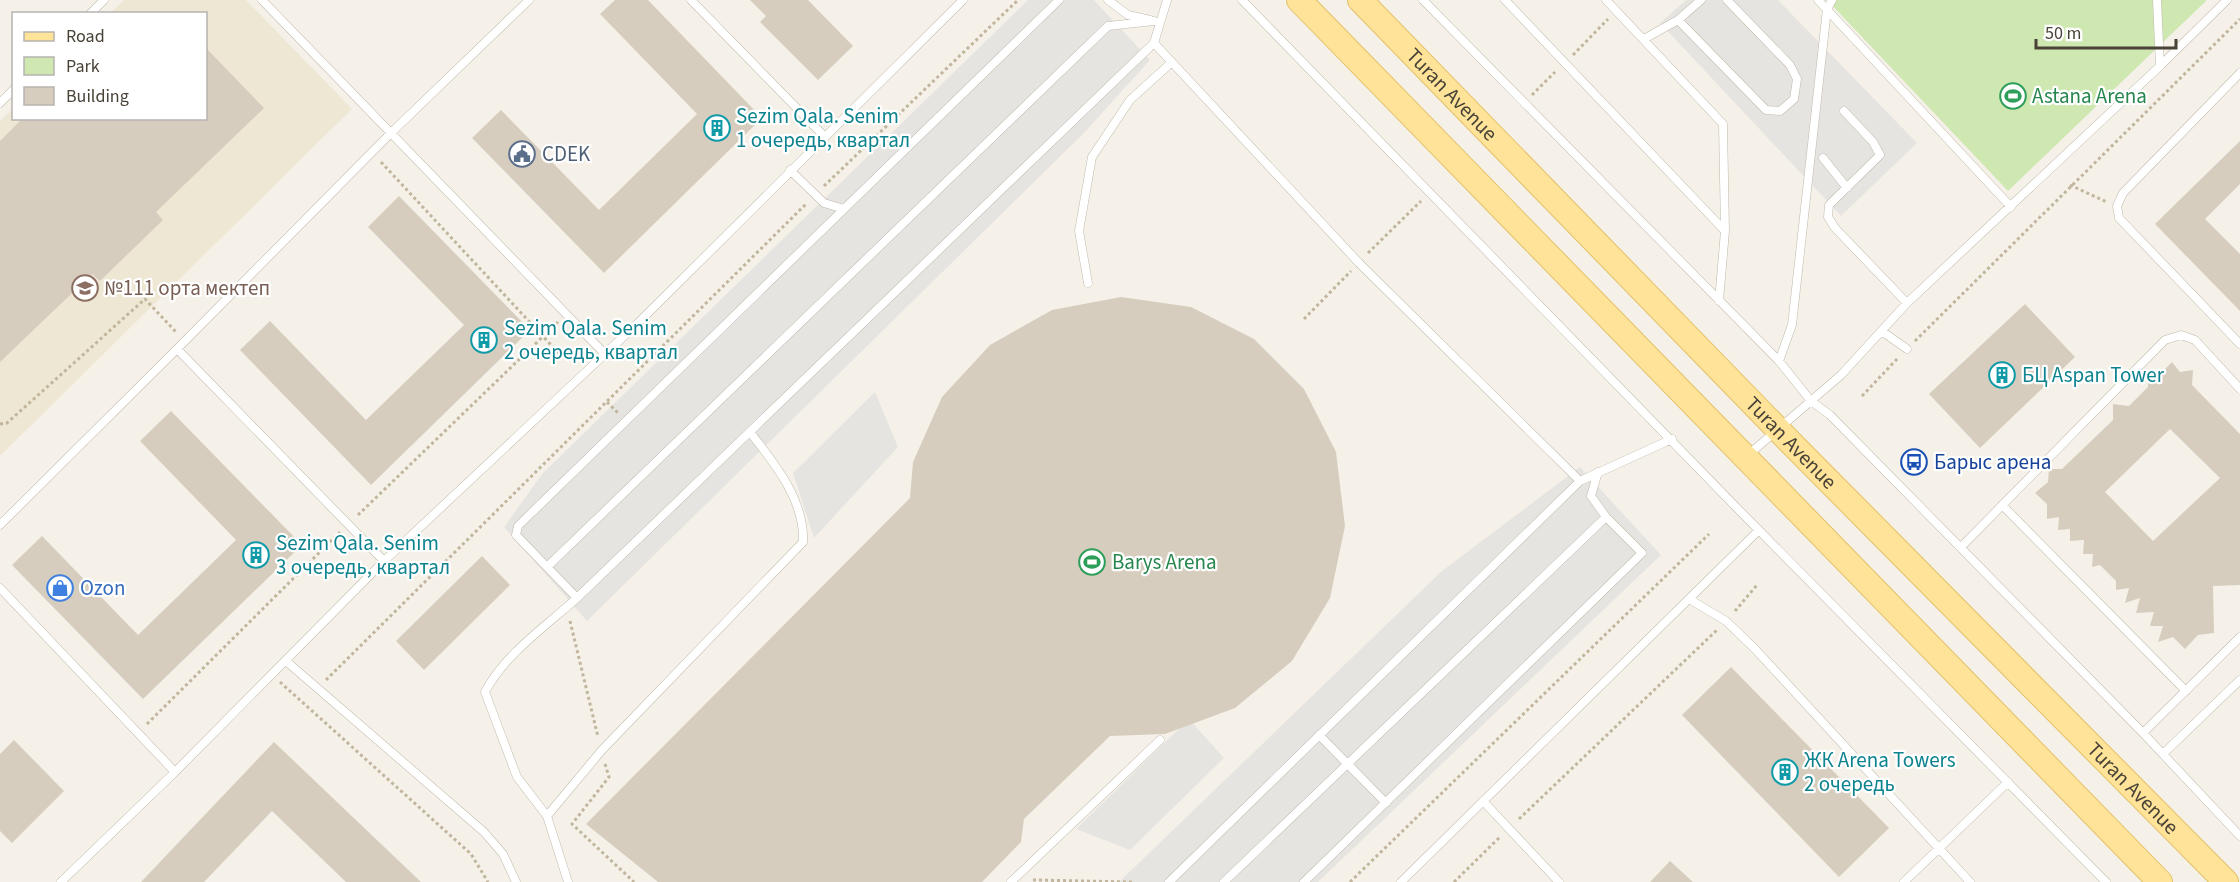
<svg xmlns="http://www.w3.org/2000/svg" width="2240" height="882" viewBox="0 0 2240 882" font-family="'Source Sans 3',sans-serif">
<rect width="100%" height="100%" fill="#f5f1e9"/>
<path fill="#eee7d3" d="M124,0H246L352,109L0,456V121L13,108L14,118H206V14L110,13Z"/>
<path fill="#cfe8b2" d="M1827,0H2207L2008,191Z"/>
<path fill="#e6e4e1" d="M1028,0H1094L1150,60L1084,133L587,621L504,527L543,473Z
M1686,0H1778L1917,143L1841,216L1660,23Z
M875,392L898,447L814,538L793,473Z
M1580,467L1661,555L1318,882H1119L1442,571Z
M1189,719L1224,758L1130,850L1076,829Z"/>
<path fill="#d6cdbe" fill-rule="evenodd" d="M615,0H648L762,118L604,273L472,138L501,110L599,210L697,114L600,14Z
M750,0H808L853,46L818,80L760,22L766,16Z
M206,48L264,108L156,212L163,220L100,281L92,274L0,362V141L23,118H206Z
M2240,141V184L2205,219L2240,254V311L2155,224Z
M399,196L530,330L371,485L240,350L270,321L366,420L464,325L368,227Z
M1121,297L1191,307L1254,339L1304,389L1336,452L1345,526L1330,598L1292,661L1235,708L1165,734L1110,736L1024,819L1021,842L982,882H658L586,824L910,498L913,462L942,397L990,345L1052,310Z
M2025,304L2075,357L1980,448L1929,394Z
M2172,362L2180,372L2193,370L2192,385L2240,434V585L2213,586L2214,633L2198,635L2185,649L2173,637L2158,642L2163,626H2150L2154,612L2136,613L2140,598L2125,603L2129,588L2116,590V581L2100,565L2092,567L2093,554H2083L2084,540L2070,541V529L2058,530L2059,517L2047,519V504L2035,493L2048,482L2049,469H2062L2113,420V404L2129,406L2148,387V372H2162ZM2170,429L2220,478L2153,541L2105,492Z
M171,411L302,545L143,699L12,565L42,536L138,635L236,540L140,441Z
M482,556L510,585L424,670L396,641Z
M1731,667L1889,828L1839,877L1682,715Z
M14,740L64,791L12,843L0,831V754Z
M274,742L421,882H346L272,811L204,882H141Z
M1670,861L1693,882H1650Z"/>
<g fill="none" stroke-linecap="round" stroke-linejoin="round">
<g stroke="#c0b9ac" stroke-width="9">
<path id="service" d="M262,0L604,353
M691,0L824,136
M1108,0L1128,15L1150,20
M1167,0L1154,43L1359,263L1580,481L1672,439
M1242,0L1736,507L2106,882
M1423,0L1779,361L1811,401L1830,415L2143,733L2240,836
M1505,0L1725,231L1719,301
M1606,0L1723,124L1725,231
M1818,0L2011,207
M2157,0L2160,66
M90,14L104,0
M1678,20L1766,110L1780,111L1794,99L1797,79L1790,65L1727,0
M1644,39L1678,20L1701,0
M2240,73L2123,193L2117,206L2119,218L2240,344
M0,103L14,89
M1844,111L1873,142L1880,155L1829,205L1828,217L1835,228L1907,303
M1823,158L1847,188
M790,170L824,203L844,209
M1088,283L1079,231L1092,157L1130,100L1172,62
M1883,332L1907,349
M1779,361L1792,325L1827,9L1832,0
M1747,456L1841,375L1907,303L2160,66L2227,0
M2002,505L2186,691
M0,525L177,349
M1961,547L2165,340L2181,335L2195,340L2240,389
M384,561L177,349L391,133L529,0
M548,566L1108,26L1154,21
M0,588L175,772
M577,598L516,535L518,526L1059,0
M1689,599L1726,621L1755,649L1970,882
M286,661L484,832L503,854L516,882
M2143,733L2240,637
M1319,735L1386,803
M2163,754L2240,680
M1483,801L1559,882
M547,816L602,750L803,542C805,500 774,463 750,432
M61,882L175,772L384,561L638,323L963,0
M568,882L547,816L517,777L485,692C505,654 546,626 577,598L1154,43
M1011,882L1160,740
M1169,882L1580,481
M1224,882L1606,517
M1304,882L1642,553L1606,517L1591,496L1598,472
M1401,882L1759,530
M1904,882L2008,782"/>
</g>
<g stroke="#e4c168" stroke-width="26">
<g id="primary">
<path d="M1299,0L2160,882"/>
<path id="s1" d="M1360,0L1796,448L2226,882"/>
</g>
</g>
<path stroke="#c2b59d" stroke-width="3" stroke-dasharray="3 3" stroke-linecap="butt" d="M1573,55L1608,19
M1532,95L1555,72
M381,162L564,359
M2070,185L2107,202
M824,186L1018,0
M1368,253L1421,201
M1304,319L1351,271
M1915,341L2240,19
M1862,396L1898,358
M607,402L618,413
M0,424L7,423L145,299L176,332
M358,515L558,322
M1735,611L1757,585
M570,621L598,737
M326,680L807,203
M280,682L471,854L488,882
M147,724L340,532
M605,764L609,777L572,824L634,882
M1519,819L1718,629
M1033,880L1132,882
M1350,882L1709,534
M1454,882L1501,836"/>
<use href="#service" stroke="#fff" stroke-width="8"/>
<use href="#primary" stroke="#fee399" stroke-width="24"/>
</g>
<defs>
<g id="stadium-ring" transform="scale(1.35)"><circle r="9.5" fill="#fff" stroke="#2e9e5b" stroke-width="1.5"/><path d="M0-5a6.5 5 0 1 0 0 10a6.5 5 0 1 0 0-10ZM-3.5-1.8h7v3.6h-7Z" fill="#2e9e5b"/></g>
<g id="building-ring" transform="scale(1.35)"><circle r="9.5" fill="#fff" stroke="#0f9aa8" stroke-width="1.5"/><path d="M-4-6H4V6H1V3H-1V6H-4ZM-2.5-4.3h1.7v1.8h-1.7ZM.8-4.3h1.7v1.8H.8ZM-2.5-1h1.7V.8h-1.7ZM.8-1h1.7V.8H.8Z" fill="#0f9aa8"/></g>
<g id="civic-ring" transform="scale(1.35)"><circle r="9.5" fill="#fff" stroke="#5c6f8a" stroke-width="1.5"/><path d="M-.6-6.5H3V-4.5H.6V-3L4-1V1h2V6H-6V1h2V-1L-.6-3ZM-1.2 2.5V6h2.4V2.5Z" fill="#5c6f8a"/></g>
<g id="school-ring" transform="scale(1.35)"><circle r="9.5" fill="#fff" stroke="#8d6e63" stroke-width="1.5"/><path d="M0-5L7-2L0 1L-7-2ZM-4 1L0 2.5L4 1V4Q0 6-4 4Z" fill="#8d6e63"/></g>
<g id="bus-ring" transform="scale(1.35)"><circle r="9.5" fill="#fff" stroke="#1a4fb4" stroke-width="1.5"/><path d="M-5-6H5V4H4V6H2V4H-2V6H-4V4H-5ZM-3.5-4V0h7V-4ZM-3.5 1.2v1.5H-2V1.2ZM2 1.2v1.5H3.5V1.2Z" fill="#1a4fb4"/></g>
<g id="shop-ring" transform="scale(1.35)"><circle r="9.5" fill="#fff" stroke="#3f7fe0" stroke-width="1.5"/><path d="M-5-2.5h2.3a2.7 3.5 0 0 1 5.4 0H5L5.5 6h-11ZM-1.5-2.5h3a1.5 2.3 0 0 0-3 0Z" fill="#3f7fe0"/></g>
</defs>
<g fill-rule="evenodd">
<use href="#stadium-ring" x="2013" y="96"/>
<use href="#building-ring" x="717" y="128"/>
<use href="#civic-ring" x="522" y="154"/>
<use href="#school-ring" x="85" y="288"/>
<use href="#building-ring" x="484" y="340"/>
<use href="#building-ring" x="2002" y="375"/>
<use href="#bus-ring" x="1914" y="462"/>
<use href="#building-ring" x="256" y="555"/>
<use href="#stadium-ring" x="1092" y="562"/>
<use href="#shop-ring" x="60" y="588"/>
<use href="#building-ring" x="1785" y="772"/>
</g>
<g text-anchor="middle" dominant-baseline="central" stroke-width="4.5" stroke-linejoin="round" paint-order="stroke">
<g font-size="21" fill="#484237" stroke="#fff">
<text stroke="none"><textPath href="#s1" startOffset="132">Turan Avenue</textPath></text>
<text stroke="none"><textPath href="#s1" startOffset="618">Turan Avenue</textPath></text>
<text stroke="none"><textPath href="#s1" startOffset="1104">Turan Avenue</textPath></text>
</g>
<g font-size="21" fill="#27864d" stroke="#fff" text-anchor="start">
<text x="2032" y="96">Astana Arena</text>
<text x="1112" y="562">Barys Arena</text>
</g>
<g font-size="21" fill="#0d838f" stroke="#fff" text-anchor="start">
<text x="736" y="116">Sezim Qala. Senim<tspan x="736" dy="24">1 очередь, квартал</tspan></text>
<text x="504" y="328">Sezim Qala. Senim<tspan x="504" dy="24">2 очередь, квартал</tspan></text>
<text x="2022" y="375">БЦ Aspan Tower</text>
<text x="276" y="543">Sezim Qala. Senim<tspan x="276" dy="24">3 очередь, квартал</tspan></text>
<text x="1804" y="760">ЖК Arena Towers<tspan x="1804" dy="24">2 очередь</tspan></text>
</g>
<g font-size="21" fill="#4e5e75" stroke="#fff" text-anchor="start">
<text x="542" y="154">CDEK</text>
</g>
<g font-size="21" fill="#785e54" stroke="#fff" text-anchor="start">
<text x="104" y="288">№111 орта мектеп</text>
</g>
<g font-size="21" fill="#164399" stroke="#fff" text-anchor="start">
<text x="1934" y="462">Барыс арена</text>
</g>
<g font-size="21" fill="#366cbe" stroke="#fff" text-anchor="start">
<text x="80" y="588">Ozon</text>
</g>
</g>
<rect x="12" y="12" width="195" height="108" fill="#ffffff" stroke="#b6b3af" stroke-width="1.5"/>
<rect x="24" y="32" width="30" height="9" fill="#fee399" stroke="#b6b3af" stroke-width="1.5"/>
<text x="66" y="42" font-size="18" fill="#484237">Road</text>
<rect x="24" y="57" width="30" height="18" fill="#cfe8b2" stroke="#b6b3af" stroke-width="1.5"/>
<text x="66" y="72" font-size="18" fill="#484237">Park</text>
<rect x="24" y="87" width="30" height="18" fill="#d6cdbe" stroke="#b6b3af" stroke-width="1.5"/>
<text x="66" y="102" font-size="18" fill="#484237">Building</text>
<path d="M2036 39v9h140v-9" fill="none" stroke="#484237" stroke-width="3"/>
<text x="2045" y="39" font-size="18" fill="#484237" stroke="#ffffff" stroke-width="4.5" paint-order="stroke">50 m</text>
</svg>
